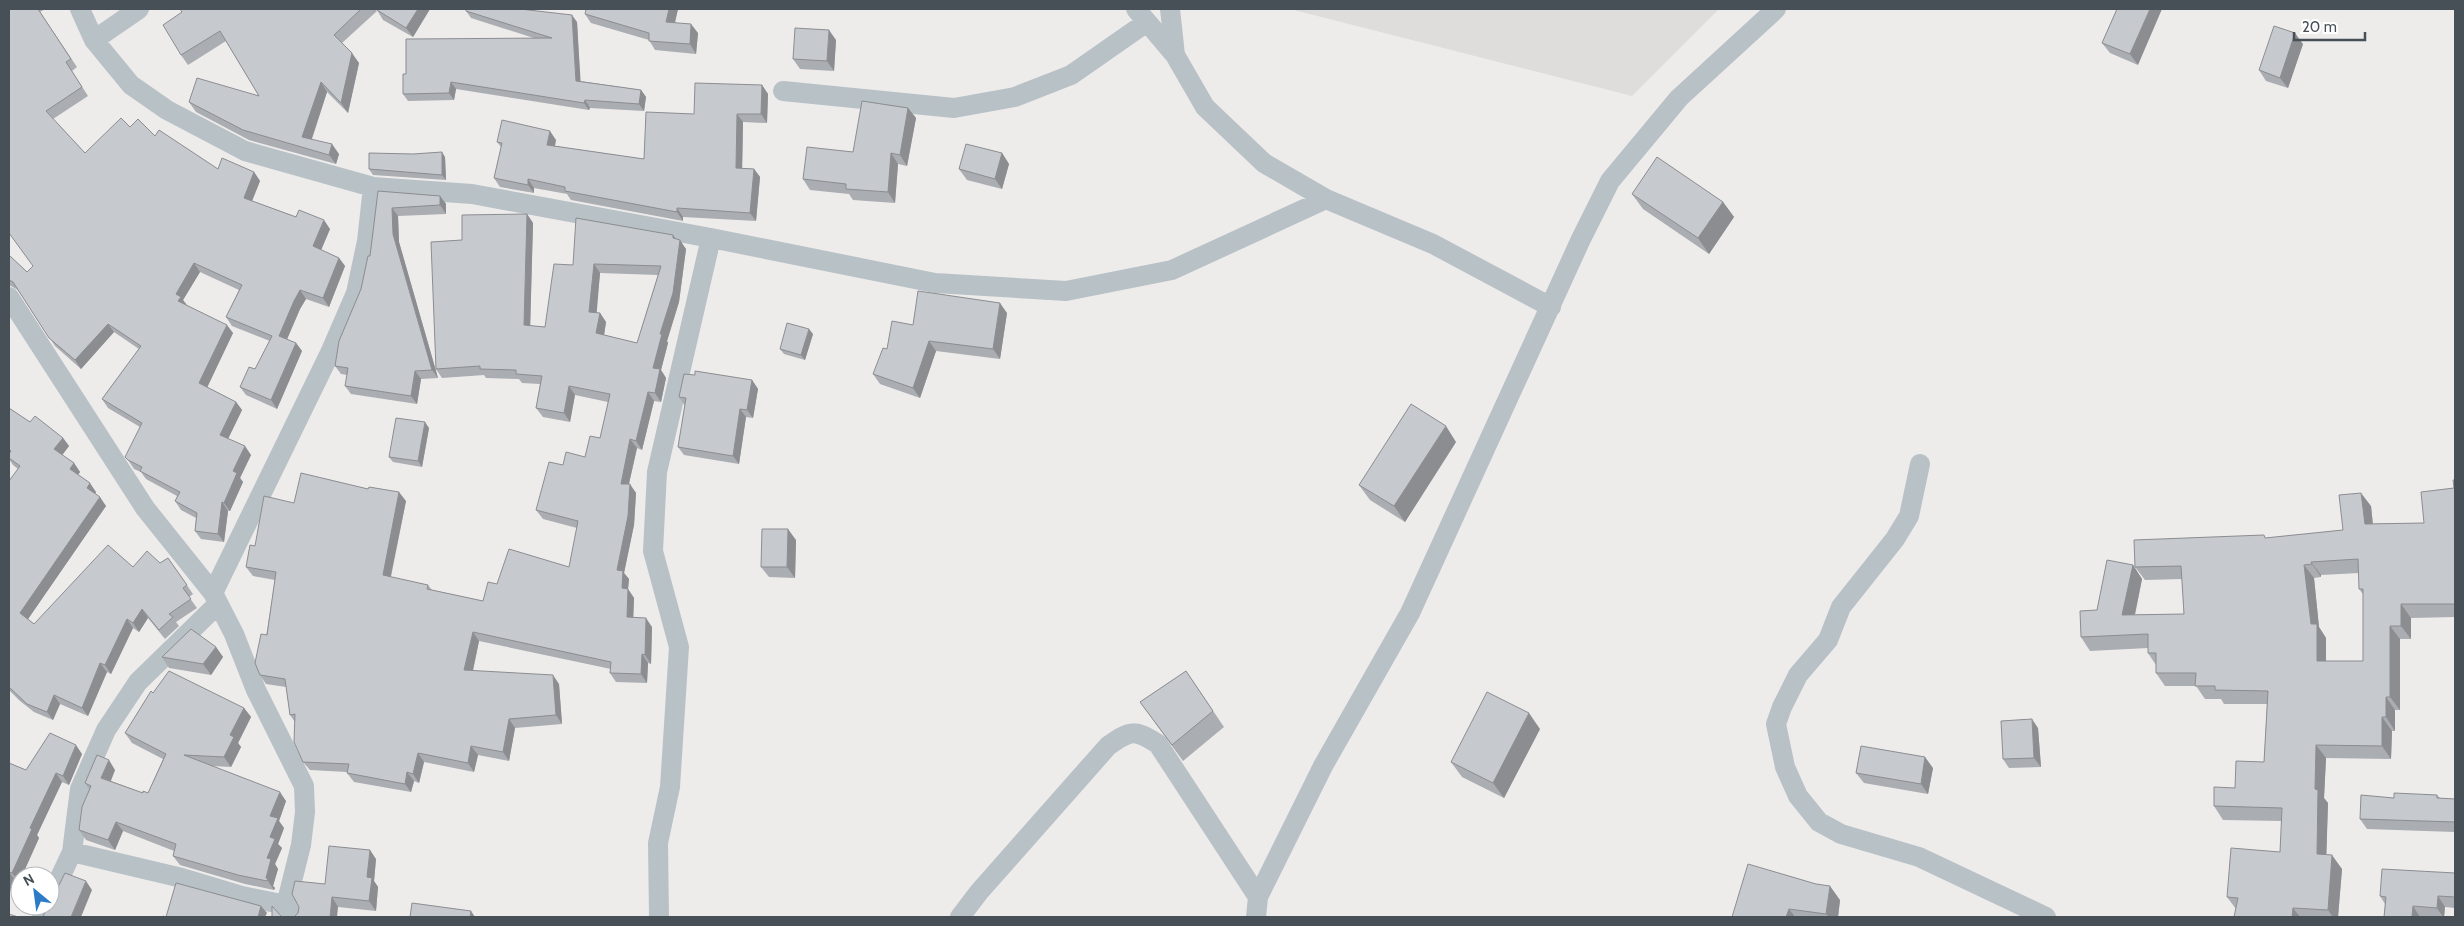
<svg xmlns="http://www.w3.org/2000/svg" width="2464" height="926" viewBox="0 0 2464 926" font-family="Cabin,sans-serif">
<rect width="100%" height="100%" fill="#eeebeb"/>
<path fill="#dfdcdc" d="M1290,9H1719L1632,96Z"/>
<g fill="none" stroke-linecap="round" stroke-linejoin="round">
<path stroke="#b8c1c6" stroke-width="20" d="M80,9L94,40L131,85L167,110L245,151L373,187L472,194L711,238L935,283L1066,291L1172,270L1326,199
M1136,9L1175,55
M1170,9L1175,55L1205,107L1264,163L1326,199L1433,244L1551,307
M94,40L139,9
M783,91L954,108L1015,97L1071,75L1147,22
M9,297L145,508L213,593L234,634L256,690L304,786L305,812L301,845L286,905L294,917
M1920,464L1909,516L1895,539L1841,607L1828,640L1798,675L1782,707L1776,724L1785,767L1798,796L1819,822L1841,834L1919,857L2046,917
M213,593L330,353L356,293L367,241L373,187
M72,852L182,878L242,896L286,905
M50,899L72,852L80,789L106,730L138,682L218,604
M42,917L47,906
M659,917L658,843L670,787L679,647L653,551L657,472L711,238
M960,917L979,892L1108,746C1131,730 1134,729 1158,744L1258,897
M1256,917L1258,897L1323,766L1410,613L1581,239L1610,181L1679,98L1776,9"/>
</g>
<path fill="#aaadb1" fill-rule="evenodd" d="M9,9H45L40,12L77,67L72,71L88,96L53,119L85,153L130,127L155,136L218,169L254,172L260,181L252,201L330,229L321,250L339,258L345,266L329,307L306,299L300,309L287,339L296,343L302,351L277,409L246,395L240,387L255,369L270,341L232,326L226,317L239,290L200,272L183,300L186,305L233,333L207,387L236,402L242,410L228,439L251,455L240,478L243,482L230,511H228L224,542L201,539L195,531L196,518L181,510L175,501L177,496L146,479L141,472L134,469L128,460L140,427L108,408L102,399L139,349L114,332L81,369L55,346L18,290L9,285V255L27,272L33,266Z
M311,9H375L377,11L342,43L359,63L348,113L327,92L312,139L339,154L336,164L249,140L196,112L189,102L259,96L226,41L188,65L181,55L182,12L311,10Z
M430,9L413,37L383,20L377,10Z
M678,9L675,22L698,33L696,54L655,50L649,40L591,23L585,14Z
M2117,9L2138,65L2110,53L2102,43Z
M466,11L577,22L580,81L641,90L646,97L644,111L590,108L589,110L456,89L454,100L408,101L403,94L406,74L534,38L471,18Z
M836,40L834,71L800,69L793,59Z
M2303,44L2288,88L2266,81L2259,70Z
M762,85L768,94L767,123L743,122L742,168L754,169L760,177L756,221L683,217V221L571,200L567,194L534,188V193L500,187L494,178L501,147L497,142L556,140L555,146L644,159L694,114Z
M908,108L916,118L907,166L898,164L895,203L853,200L849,194L810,190L803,179L853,152Z
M1002,153L1009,164L1002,189L967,180L959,169Z
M445,157L446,180L373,175L369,169Z
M378,191L440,196L446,204V214L398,216L399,242L438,378L421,379L417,404L351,394L345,386L347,375L341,374L335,366L361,289L370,256Z
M1632,194L1723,202L1734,217L1709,254L1643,209Z
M527,214L533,223L530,326L545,327L573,265L673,235L676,239L686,249L679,302L667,341L668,343L661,370L666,378L661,402L654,401L642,450L637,448L629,484L636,493L634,525L624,573L629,579L628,589L634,598L633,618L652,627L651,664L648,663L647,683L616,682L610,673L611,669L479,641L473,671L559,684L562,724L515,728L509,761L478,755L474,772L424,762L419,783L414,781L411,792L354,782L347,773V772L310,770L303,762L295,722L290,715L286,687L266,684L260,675L275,580L253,576L246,567L255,546L294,503L368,489L406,501L391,577L428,585L432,590L483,601L497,584L569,567L577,528L543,519L536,510L563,465L585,457L600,438L608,402L575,395L570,422L543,417L536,408L540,384L522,383L519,379L486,378L484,375L442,378L436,369L462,240ZM600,273L658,275L637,343L604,335L606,322L600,313H596Z
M1007,313L1000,359L936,351L920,398L880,384L873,374L887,349L913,325Z
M813,334L805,360L784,354L780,349Z
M695,375L752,380L758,389L753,418L746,417L739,464L684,455L678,447L685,406L679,397Z
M9,408L30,422L63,438L69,446L62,455L74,463L80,472L78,475L96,492L95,494L106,506L28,619L34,624L133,567L160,563L168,558L193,594L189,597L197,608L176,622L179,626L165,639L148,618L139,632L133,628L111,674L107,672L88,716L60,704L53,720L34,712L20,701L9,690V481L18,469L13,465L9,459Z
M429,428L422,467L393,462L389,457Z
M1456,442L1405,522L1370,500L1359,485Z
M2455,480V617L2411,618V639H2400V710H2395V731H2392L2391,759L2326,758L2324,798L2328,803L2326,855L2342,869L2338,917H2234L2236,909L2227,897L2280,852L2282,821L2223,820L2214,806L2264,762L2267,704H2224L2221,699H2205L2196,686H2165L2156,673V665L2148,653V648L2090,651L2081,637L2097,610L2133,565L2142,579L2135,615L2184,614L2182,579L2145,580L2135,567L2266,538L2343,530L2371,506L2373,524L2424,523L2454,488ZM2359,573V589L2363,594V661H2326V638L2319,627L2314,578L2321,577V575Z
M796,540L795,578L769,577L761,567Z
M216,647L223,657L211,675L169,668L162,657Z
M1186,671L1224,727L1183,761L1140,702Z
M153,693L244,708L251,717L238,743L241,747L231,767L212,766L286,801L279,821L284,828L278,844L282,848L275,864L278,869L273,886L275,888L274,890L245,884L180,865L173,856L174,851L123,831L115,850L86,840L79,830L89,789L85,783L115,770L111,781L143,793H148L163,759L132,743L125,733Z
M2038,728L2041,767L2009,768L2003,759Z
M1540,729L1504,798L1462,777L1451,762Z
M82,754L69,785L62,782L37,835L39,838L19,882L15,880L9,894V763L26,770Z
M1933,768L1928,794L1864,783L1856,773Z
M2437,795L2440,798L2455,799V832L2367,829L2360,819L2394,798Z
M376,859L374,881L378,887L376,911L338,907L298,913L325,884Z
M2455,873V908L2445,907L2444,917H2384L2385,904L2380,896Z
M1840,900L1838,917H1732Z"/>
<path fill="#8b8d90" d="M418,9H430L413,37L406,28Z
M669,9H678L673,31L666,22Z
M2150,9H2162L2138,65L2130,54Z
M572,15L577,22L581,88L576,81Z
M691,24L698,33L696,54L690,44Z
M829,30L836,40L834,71L827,61Z
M2295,33L2303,44L2288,88L2280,78Z
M352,53L359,63L348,113L341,103Z
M321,82L327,92L309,147L302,137Z
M451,82L456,89L454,100L449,93Z
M762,85L768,94L767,123L761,114Z
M641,90L646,97L644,111L639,104Z
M585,100L590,108L589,110L584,103Z
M908,108L916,118L907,166L900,155Z
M737,114L743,122L742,176L736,168Z
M550,131L556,140L553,154L547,145Z
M332,144L339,154L336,164L329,155Z
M442,152L445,157L446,180L442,175Z
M891,153L898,164L895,203L888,192Z
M1002,153L1009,164L1002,189L995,179Z
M754,169L760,177L756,221L750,213Z
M254,172L260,181L250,206L244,198Z
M528,179L534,188V193L528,185Z
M440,196L446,204V214L440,205Z
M1723,202L1734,217L1709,254L1698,238Z
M392,208L398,216L399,242L438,378L432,370L393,234Z
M677,208L683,217V221L677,212Z
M527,214L533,223L530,334L524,325Z
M324,220L330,229L319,255L313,246Z
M673,235L679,244L680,240L686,249L679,302L667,341L668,343L661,370L666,378L661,402L655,393L653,368Z
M339,258L345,266L329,307L323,298Z
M194,263L200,272L183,300L187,305L178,301L176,294Z
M594,264L600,273L596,321L589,312Z
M300,290L306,299L300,309L285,344L279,336L294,301Z
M1000,303L1007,313L1000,359L993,349Z
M600,313L606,322L603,342L596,333Z
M108,324L114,332L81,369L75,360Z
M227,325L233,333L205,392L199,383Z
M809,329L813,334L805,360L801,355Z
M929,341L936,351L920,398L913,388Z
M296,343L302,351L277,409L271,400Z
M415,371L421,379L417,404L411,396Z
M752,380L758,389L753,418L747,410Z
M569,386L575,395L570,422L564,413Z
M648,392L654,401L642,450L636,441Z
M236,402L242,410L226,443L220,435Z
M740,409L746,417L739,464L733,456Z
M425,422L429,428L422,467L418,461Z
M1446,426L1456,442L1405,522L1394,506Z
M63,438L69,446L60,458L54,449Z
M630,439L637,448L627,492L621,484Z
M245,446L251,455L240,478L243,482L230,511L224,503L233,471Z
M74,463L80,472L76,478L70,469Z
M90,483L96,492L93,497L87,488Z
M630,484L636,493L634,525L624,573L629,579L628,589L634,598L633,626L627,617L617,570Z
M399,492L406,501L389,584L383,575Z
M2361,493L2371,506L2374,538L2365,524Z
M100,497L106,506L26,622L20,613Z
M222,502L228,511L224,542L218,534Z
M788,529L796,540L795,578L787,567Z
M2311,562L2321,575V577L2312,564Z
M2133,565L2142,579L2132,628L2122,615Z
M2304,565L2314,578L2319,627L2326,638V675L2317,661L2311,624Z
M2401,604L2411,618V639L2401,626Z
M142,609L148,618L139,632L133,623Z
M646,618L652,627L651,664L645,655Z
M127,619L133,628L111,674L105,665Z
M2390,626L2400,639V710L2390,697Z
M473,632L479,641L471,679L464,670Z
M216,647L223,657L211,675L203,664Z
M642,654L648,663L647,683L641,674Z
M100,663L107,672L88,716L82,708Z
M553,675L559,684L562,724L556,715Z
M54,695L60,704L53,720L47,712Z
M2386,697L2395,710V731L2386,717Z
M244,708L251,717L238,743L241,747L231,767L224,757L230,735Z
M1529,713L1540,729L1504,798L1493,783Z
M2382,717L2392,731L2391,759L2382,746Z
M509,719L515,728L509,761L503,752Z
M2032,719L2038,728L2041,767L2034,758Z
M76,745L82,754L69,785L63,776Z
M2316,745L2326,758L2324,798L2328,803L2326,868L2317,854L2315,789Z
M471,746L478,755L474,772L468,763Z
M418,753L424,762L419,783L413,774Z
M1925,757L1933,768L1928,794L1921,784Z
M109,760L115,770L108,787L101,778Z
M407,772L414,781L411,792L405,784Z
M56,773L62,782L37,835L39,838L22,876H20V879L19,882L12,873L30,828Z
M280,792L286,801L279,821L284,828L278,844L282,848L275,864L278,869L273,886L275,888L274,890L266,878L267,858L270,837V816Z
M116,822L123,831L115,850L108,840Z
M370,850L376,859L374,881L378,887L376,911L369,901L367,877Z
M2332,855L2342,869L2338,917H2333L2328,910Z
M9,872L15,880L9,894Z
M86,881L92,890L81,917H71Z
M1830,886L1840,900L1838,917H1829L1826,914Z
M2438,896L2445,907L2444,917H2443L2437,908Z
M332,897L338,907L337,917H330Z
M261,906L267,913L265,917H258Z
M2413,906L2420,917H2412Z
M2293,908L2300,917H2292Z
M1789,909L1795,917H1786Z
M471,911L475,917H470Z"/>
<path fill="#c6c9ce" stroke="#8b8d90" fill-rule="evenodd" d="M9,9H38L71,59L66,62L82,87L46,111L85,153L121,118L130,127L138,119L155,136L159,130L218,169L222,158L254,172L244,198L296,217L299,210L324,220L313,246L339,258L323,298L300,290L294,301L279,336L296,343L271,400L240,387L249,367L255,369L272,336L226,317L242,285L194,263L176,294L181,297L178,301L227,325L199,383L236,402L220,435L245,446L233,471L237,473L224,503L222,502L218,534L195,531L197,513L175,501L180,492L140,471L142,467L128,460L125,457L142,423L102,399L141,346L108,324L75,360L49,338L13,282L9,280V255L27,272L33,266L9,233Z
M180,9H310V10L311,9H361L334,35L352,53L341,103L321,82L302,137L332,144L329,155L243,130L189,102L197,78L259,96L220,31L181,55L163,25L182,12Z
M377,9H418L406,28L377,10Z
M466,9H520L572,15L576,81L641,90L639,104L585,100L584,103L451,82L449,93L403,94V74H406V39L552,38L466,11Z
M586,9H669L666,22L691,24L690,44L649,41V33L585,14Z
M2117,9H2150L2130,54L2102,43Z
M2274,26L2295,33L2280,78L2259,70Z
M795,28L829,30L827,61L793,59Z
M695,83L762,85L761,114H737L736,168L754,169L750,213L677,208V212L565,191V187L528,179V185L494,178L502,143L497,142L502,120L550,131L547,145L644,159L646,112L694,114Z
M862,101L908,108L900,155L891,153L888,192L846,189V184L803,179L807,147L853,152Z
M966,144L1002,153L995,179L959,169Z
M442,152V175L369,169V153L413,154Z
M1657,157L1723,202L1698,238L1632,194Z
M378,191L440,196V205L392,208L393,234L432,370L415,371L411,396L345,386L348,368L335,366L339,341L361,289L368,256H370Z
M527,214L524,325L545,327L554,264L573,265L576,218L673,235V238L680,240L673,293L660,334H662L653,368L660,369L655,393L648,392L636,441L630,439L621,484H630L628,516L617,570L623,571L622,588L628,589L627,617L646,618L645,655L642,654L641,674L610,673L611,662L473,632L464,670L553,675L556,715L509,719L503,752L471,746L468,763L418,753L413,774L407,772L405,784L347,773L349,764L303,762L294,742L295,714L290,715L285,679L260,675L255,663L261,634L267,635L276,572L246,567L250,545L255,546L264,496L294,503L301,473L368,489L369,487L399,492L383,575L428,585L427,589L483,601L488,582L497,584L509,549L569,567L578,521L536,510L549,462L563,465L566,452L585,457L590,436L600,438L610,394L569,386L564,413L536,408L542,376L516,374V370L480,369V366L436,369L431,242L462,240V215ZM594,264L661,266L637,343L596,333L600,313L589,312Z
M918,291L1000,303L993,349L929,341L913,388L873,374L883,348L887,349L892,321L913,325Z
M787,323L809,329L801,355L780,349Z
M695,371L752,380L747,410L740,409L733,456L678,447L686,398L679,397L684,374L695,375Z
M1411,404L1446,426L1394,506L1359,485Z
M9,408L30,422L35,416L63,438L54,449L74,463L70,469L90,483L87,488L100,497L20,613L34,624L108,545L133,567L147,551L160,563L168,558L187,585L183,588L191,599L169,614L173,617L159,630L142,609L133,623L127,619L105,665L100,663L82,708L54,695L47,712L27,704L9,687V481L20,466L9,458V454L11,451L9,449Z
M396,418L425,422L418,461L389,457Z
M2453,480H2455V604H2401V626H2390V697H2386V717H2382V746L2316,745L2315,789L2318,790L2317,854L2332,855L2328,910L2293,908L2292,917H2234L2238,898L2227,897L2231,848L2280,852L2282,808L2214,806V787L2235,788L2236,761L2264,762L2268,691L2215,690V686H2195L2196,673H2156V653H2148V634L2081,637L2080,611L2097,610L2107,560L2133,565L2122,615L2184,614L2181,566L2135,567L2134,540L2264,535L2265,538L2343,530L2339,495L2361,493L2365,524L2424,523L2421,492L2454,488ZM2358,559L2359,589H2363V661H2317V624H2311L2304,565L2312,564L2311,562Z
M762,529H788L787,567H761Z
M191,629L216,647L203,664L162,657Z
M169,671L244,708L230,735L234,737L224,757L184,755L280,792L270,816L278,818L270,837L275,839L267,858L271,859L266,878L268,879L267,881L238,875L173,856L176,844L116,822L108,840L79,830L82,807L91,786L85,783L97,755L109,760L101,778L143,793V791L148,793L166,754L125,733L151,691L153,693Z
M1186,671L1213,711L1172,745L1140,702Z
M1487,692L1529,713L1493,783L1451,762Z
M2032,719L2034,758L2003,759L2001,721Z
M50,733L76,745L63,776L56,773L30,828L32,829L12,873L9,872V763L26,770Z
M1861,746L1925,757L1921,784L1856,773Z
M2394,793L2437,795V798L2455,799V822L2360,819L2361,795L2394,798Z
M329,846L370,850L367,877L372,878L369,901L332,897L330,917H294L298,913L299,907L292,894L295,881L325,884Z
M1748,864L1816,884L1830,886L1826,914L1789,909L1786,917H1732Z
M2382,869L2455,873V897L2438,896L2437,908L2413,906L2412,917H2384L2386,897L2380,896Z
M65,873L86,881L71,917H43L48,906H50V903Z
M176,883L261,906L258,917H163V916L166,917Z
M412,903L471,911L470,917H410Z
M272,906L282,917H272Z
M9,914L18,917H9Z"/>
<rect width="2464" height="926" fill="none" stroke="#465056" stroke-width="20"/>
<g transform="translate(35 891) rotate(331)"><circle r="24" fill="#ffffff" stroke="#b5b9bb"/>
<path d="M0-4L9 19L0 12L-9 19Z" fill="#2b7bc8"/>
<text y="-8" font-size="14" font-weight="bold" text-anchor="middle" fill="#465056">N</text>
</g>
<path d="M2294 32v8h71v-8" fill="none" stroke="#465056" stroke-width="2.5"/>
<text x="2302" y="32" font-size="15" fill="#465056" stroke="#ffffff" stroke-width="4" paint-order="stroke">20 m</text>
</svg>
